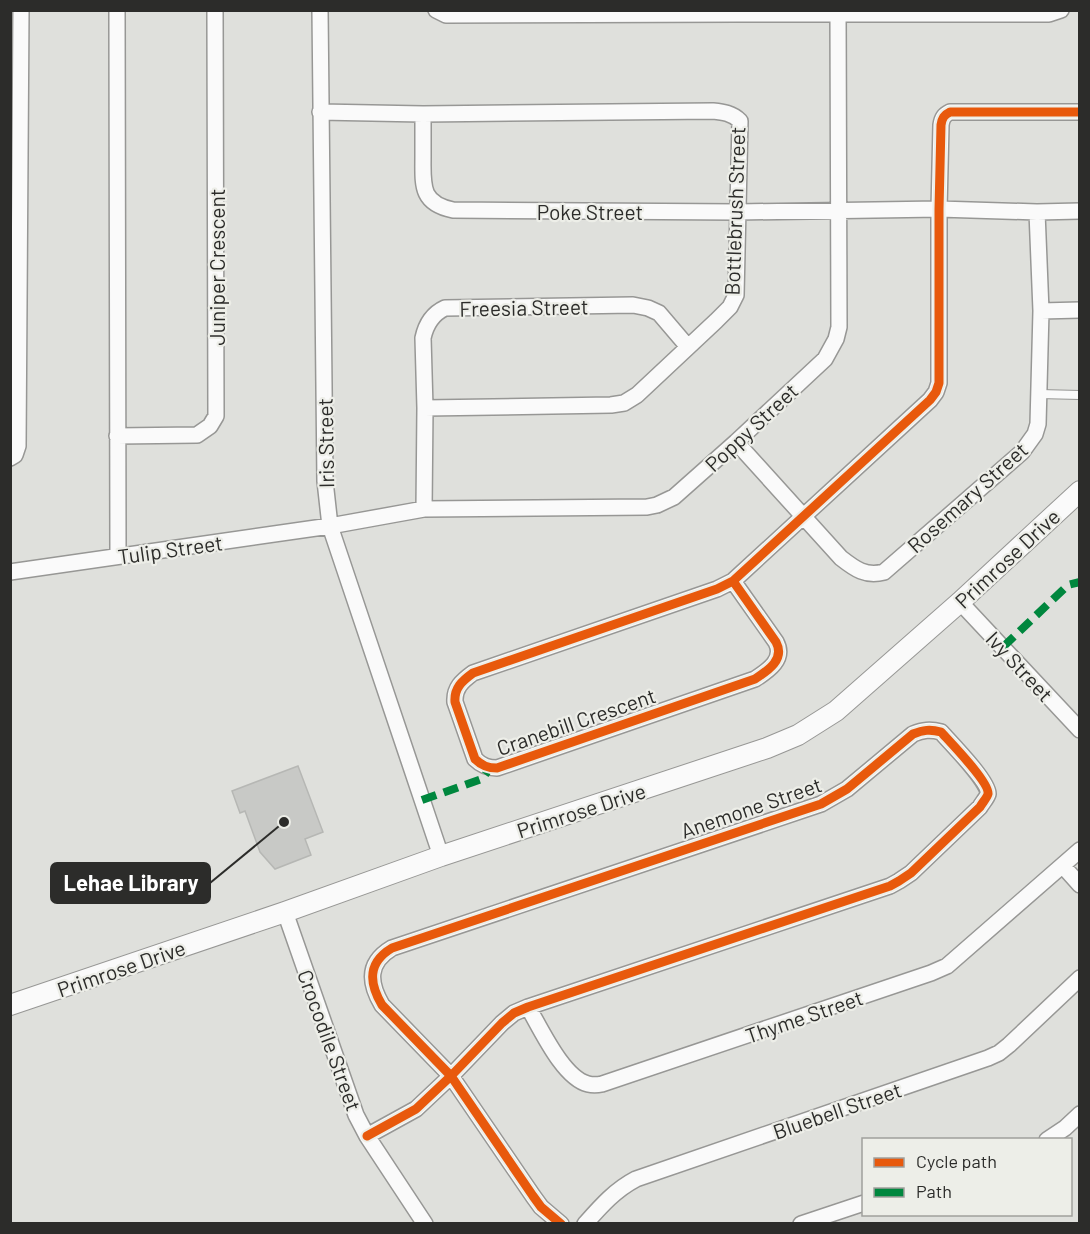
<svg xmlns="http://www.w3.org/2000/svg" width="1090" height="1234" viewBox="0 0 1090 1234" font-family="Barlow,sans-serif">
<rect width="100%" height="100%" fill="#dfe0dc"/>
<path fill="#c8c9c6" stroke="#b6b7b4" stroke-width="1.5" d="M298,766L323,832L305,839L311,855L275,869L260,852L245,811L240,813L232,791Z"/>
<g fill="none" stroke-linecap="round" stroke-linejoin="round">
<g stroke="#979795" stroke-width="10">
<path id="service" d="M1039,394L1080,395"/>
</g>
<g stroke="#979795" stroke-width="18">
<path id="minor" d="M117,10L118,556
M320,10L325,481L330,526L441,856
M436,10L446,15L737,14H1049L1061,10
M320,112L423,114L713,111C723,112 732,113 740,121L736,295L730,307L716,321L637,395L624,403L611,405L425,408
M423,114C423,128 423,142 423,156C423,185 420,203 453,210L738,212L939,209L1037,212L1080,211
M1041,311L1080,310
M117,436L197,435L210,426L216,416L215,10
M736,442L841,558C855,569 866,577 884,572L1022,452L1035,434L1038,424L1041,311L1037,212
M10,458L15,455L18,446L21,10
M424,509L425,408L423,338C426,324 432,314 445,308L633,305L648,308L659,313L688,347
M10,572L330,526L424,509L647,507L657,505L674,497L736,442L825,359L836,339L839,327L838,10
M733,581L776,642C785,659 769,670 755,679L497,768C488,768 482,766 475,759L455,702C454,688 462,681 473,673L717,589L733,581L930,400L936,392L939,383V209L941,125C942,118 944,115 950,112H1080
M960,602L1080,730
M1063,866L1080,885
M285,912L356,1115L367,1136L425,1224
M528,1007C541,1029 563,1078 588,1084C592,1085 597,1085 602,1084L931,973L947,966L1080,850
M367,1136L416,1109L451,1076L502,1023L514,1013L528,1007L890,886L899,881L911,873L980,807C982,803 987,798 988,794C990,783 950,742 941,732C930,729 923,730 913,734L847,789L821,804L392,948C367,963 369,983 382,1005L451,1076L533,1196L541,1207L561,1224
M1047,1140L1065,1128L1080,1114
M585,1224C601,1206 615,1190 636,1179L988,1058L999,1053L1009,1045L1080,978
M801,1224L864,1203"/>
</g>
<g stroke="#979795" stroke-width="22">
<path id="tertiary" d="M10,1005L285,912L441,856L767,748L798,735L836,711L960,602L1080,491"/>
</g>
<use href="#service" stroke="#fafafa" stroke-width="8"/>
<use href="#minor" stroke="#fafafa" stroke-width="15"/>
<use href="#tertiary" stroke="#fafafa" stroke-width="20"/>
<path stroke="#00873e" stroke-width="8" stroke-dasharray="15 8" stroke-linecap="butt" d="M1003,647L1068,585L1080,582
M422,800L482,779L490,768"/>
<g stroke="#edeee8" stroke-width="13">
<path id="cycleway" d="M733,581L776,642C785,659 769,670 755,679L497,768C488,768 482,766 475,759L455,702C454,688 462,681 473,673L717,589L733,581L930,400L936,392L939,383V209L941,125C942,118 944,115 950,112H1080
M367,1136L416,1109L451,1076L502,1023L514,1013L528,1007L890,886L899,881L911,873L980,807C982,803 987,798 988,794C990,783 950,742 941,732C930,729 923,730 913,734L847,789L821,804L392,948C367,963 369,983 382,1005L451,1076L533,1196L541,1207L561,1224"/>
</g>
<use href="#cycleway" stroke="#e8590c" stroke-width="9"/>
</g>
<g text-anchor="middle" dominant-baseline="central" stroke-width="4.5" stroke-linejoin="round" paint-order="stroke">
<g font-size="21" fill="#2c2c2a" stroke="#edeee8">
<text x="590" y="211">Poke Street</text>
<text transform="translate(734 211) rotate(-88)">Bottlebrush Street</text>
<text transform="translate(216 267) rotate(-90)">Juniper Crescent</text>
<text transform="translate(524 307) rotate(-1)">Freesia Street</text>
<text transform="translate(751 427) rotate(-43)">Poppy Street</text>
<text transform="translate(325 443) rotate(-91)">Iris Street</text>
<text transform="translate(967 497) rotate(-42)">Rosemary Street</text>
<text transform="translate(170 549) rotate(-8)">Tulip Street</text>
<text transform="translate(1007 558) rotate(-43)">Primrose Drive</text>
<text transform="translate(1020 666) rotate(47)">Ivy Street</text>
<text transform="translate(576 721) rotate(-19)">Cranebill Crescent</text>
<text transform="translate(751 807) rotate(-19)">Anemone Street</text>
<text transform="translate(581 810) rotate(-18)">Primrose Drive</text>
<text transform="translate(121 968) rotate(-19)">Primrose Drive</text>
<text transform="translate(804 1016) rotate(-19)">Thyme Street</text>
<text transform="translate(330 1040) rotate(70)">Crocodile Street</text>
<text transform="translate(837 1110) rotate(-19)">Bluebell Street</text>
</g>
</g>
<path fill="none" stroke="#2c2c2a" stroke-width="2" d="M284 822L210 883"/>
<circle fill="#2c2c2a" stroke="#edeee8" stroke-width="2" cx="284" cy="822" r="6"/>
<rect fill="#2c2c2a" stroke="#2c2c2a" stroke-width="2" x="51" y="863" width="159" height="40" rx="6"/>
<g font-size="22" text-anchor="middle" font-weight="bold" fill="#fff">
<text x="131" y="891">Lehae Library</text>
</g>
<rect width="1090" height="1234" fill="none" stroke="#2c2c2a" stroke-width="24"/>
<rect x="862" y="1138" width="210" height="78" fill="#edeee8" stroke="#a0a09c" stroke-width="1.5"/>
<rect x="874" y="1158" width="30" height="9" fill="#e8590c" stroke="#a0a09c" stroke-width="1.5"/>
<text x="916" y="1168" font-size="18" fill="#2c2c2a">Cycle path</text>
<rect x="874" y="1188" width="30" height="9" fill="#00873e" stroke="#a0a09c" stroke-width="1.5"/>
<text x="916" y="1198" font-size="18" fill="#2c2c2a">Path</text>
</svg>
